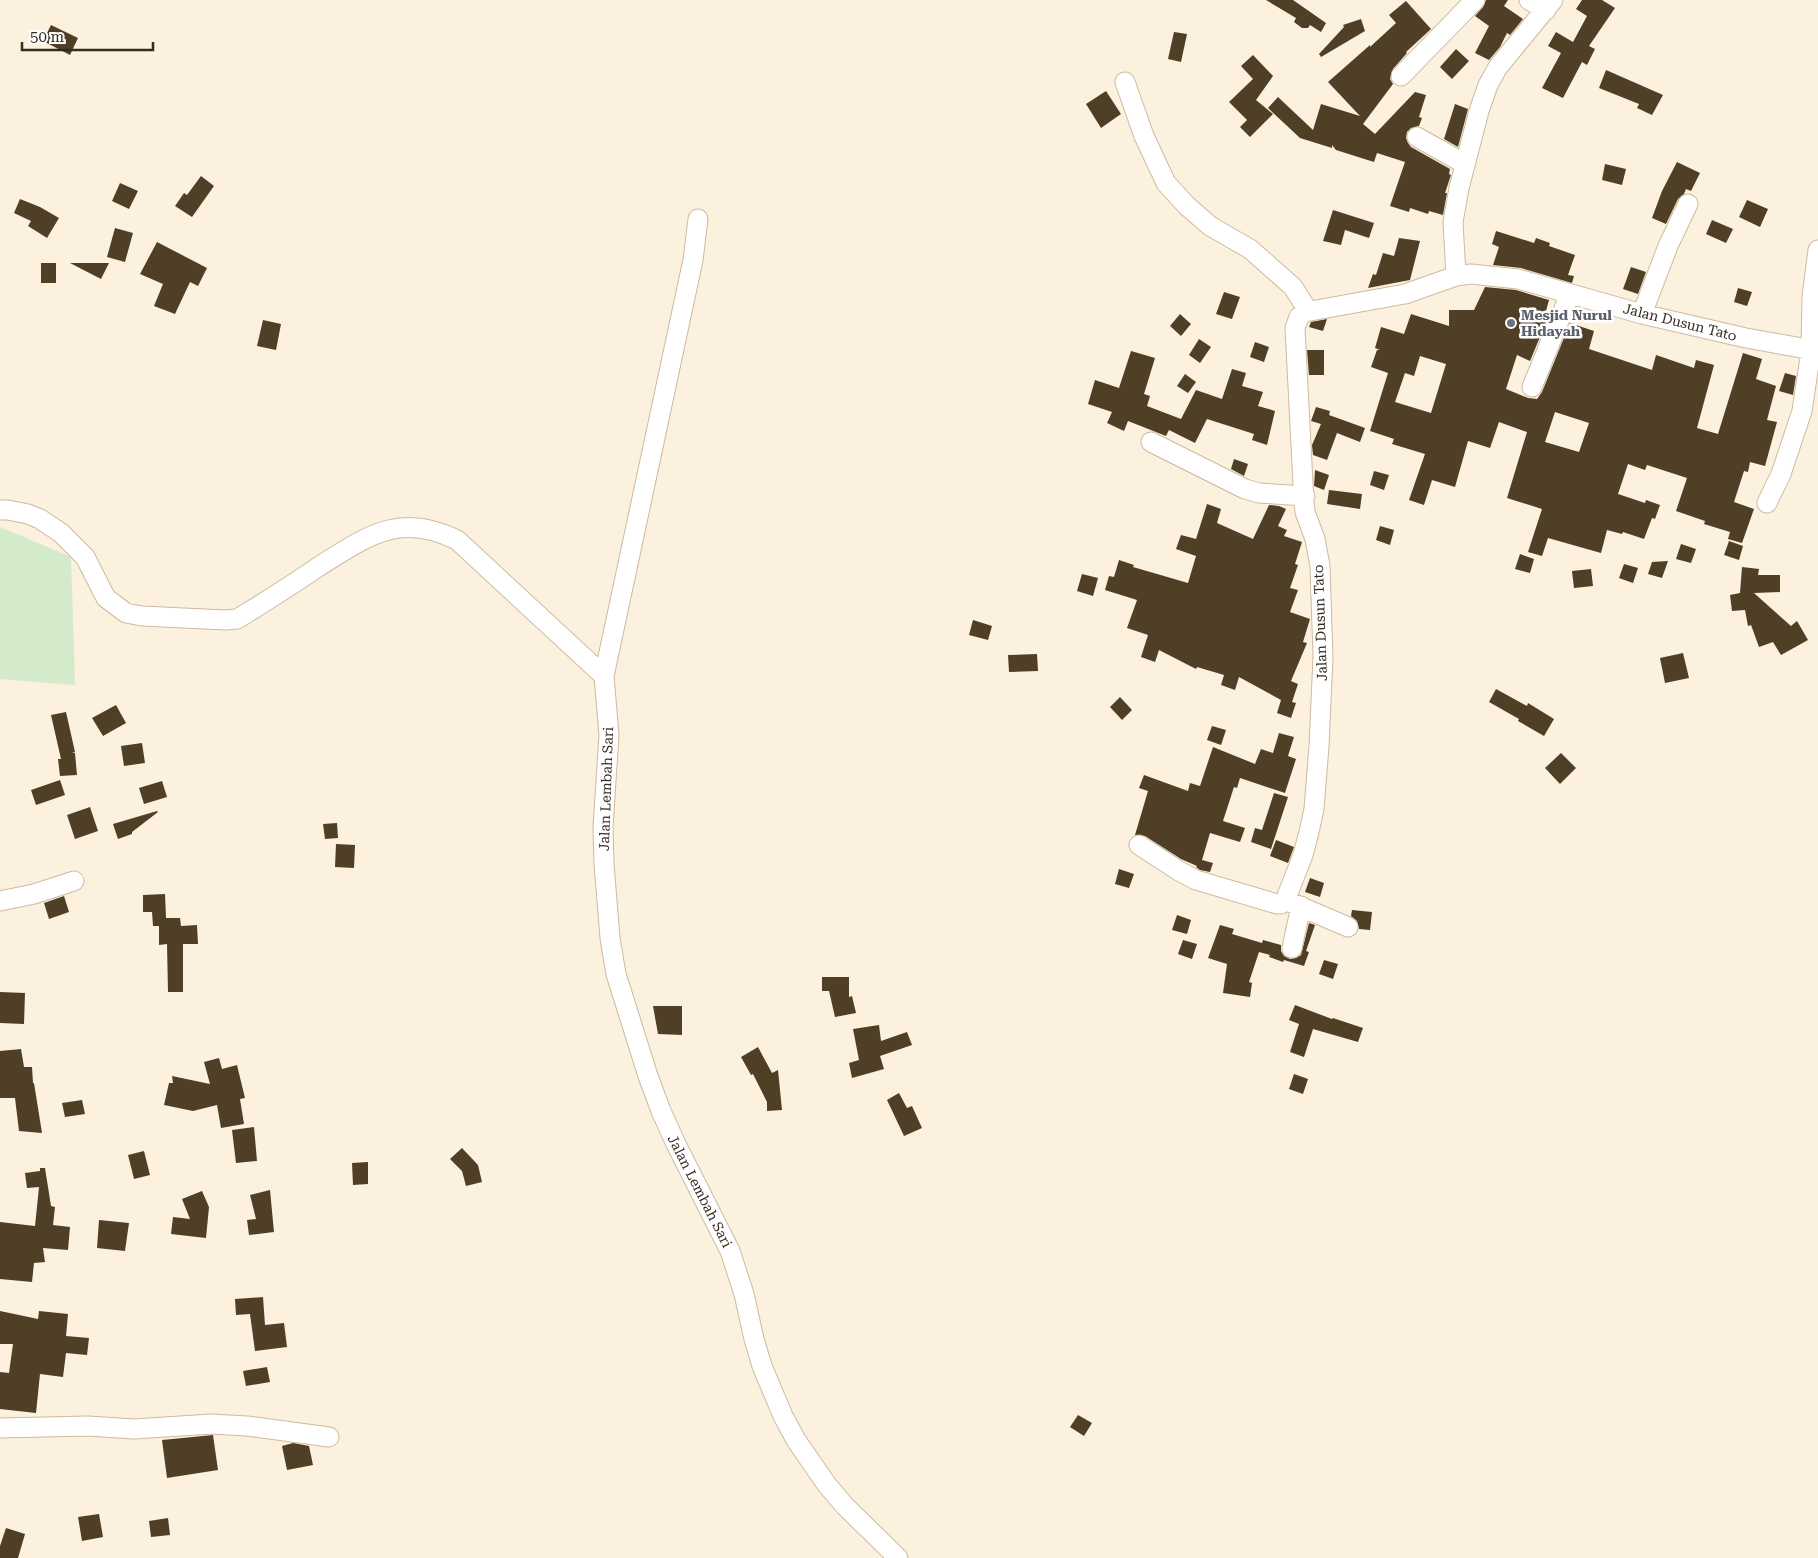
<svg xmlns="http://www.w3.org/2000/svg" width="1818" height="1558" viewBox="0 0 1818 1558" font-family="'Roboto Serif',serif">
<rect width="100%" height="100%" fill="#fcf0de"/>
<path fill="#d3eacb" d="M0,527L71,557L75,685L0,679Z"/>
<path fill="#503f27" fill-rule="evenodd" d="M1266,0H1293L1326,23L1321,32L1310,25L1308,28H1302L1294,22L1296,18Z
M1486,0H1508L1504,6L1523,19L1510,35L1507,33L1500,47L1489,60L1475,53L1489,26L1475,16L1483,7Z
M1582,0H1602L1615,8L1589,46L1595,49L1587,65L1582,62L1563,98L1542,88L1561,53L1548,46L1556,32L1573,42L1587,16L1576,9Z
M1406,1L1431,29L1406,52L1407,53L1393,69L1390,79L1393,84L1363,124L1375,134L1415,92L1426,95L1419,117L1422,118L1419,126L1411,128L1407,132L1406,138L1408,143L1411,147L1450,169L1449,174L1451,175L1445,193H1447L1443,215L1429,211L1428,214L1410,208L1409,212L1390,206L1405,162L1377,153L1374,162L1336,150L1332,145V148L1300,138L1268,108L1278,97L1313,130L1321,104L1360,116L1328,82L1370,45V47L1396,23L1389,15Z
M1361,19L1365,31L1321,57L1319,54L1344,27L1343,25Z
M51,25L78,38L70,55L43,41Z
M1174,32L1187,34L1181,62L1168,59Z
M1456,49L1469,61L1452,79L1440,67Z
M1253,55L1273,76L1256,100L1273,114L1250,137L1240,127L1247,120L1229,102L1253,79L1241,66Z
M1606,70L1663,95L1652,115L1637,108L1639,104L1599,88Z
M1106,91L1121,114L1101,128L1086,104Z
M1455,104L1468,109L1458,147L1444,139Z
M1677,162L1700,173L1691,191L1686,189L1684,194L1678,199L1666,224L1652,218L1662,191Z
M1605,164L1626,169L1622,185L1602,180Z
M201,176L214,186L192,217L175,206L184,193L187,195Z
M120,183L138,191L129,209L112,201Z
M20,199L40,207L59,218L47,238L28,226L31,221L14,213Z
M1747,200L1768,209L1760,227L1739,217Z
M1333,210L1374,223L1369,238L1345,230L1341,245L1323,241Z
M1712,220L1733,229L1726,243L1706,234Z
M115,228L133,233L125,262L107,257Z
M1496,231L1534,243L1536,238L1550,243L1549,246L1575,255L1568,275L1574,276L1572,283L1521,268L1493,265L1499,247L1492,244Z
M1399,238L1420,241L1410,280L1368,288L1373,274L1376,275L1383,253L1394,256Z
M157,242L207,268L198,286L190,282L175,314L154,306L163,284L140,274Z
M41,263H56V283H41Z
M70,263H109L101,279Z
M1631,267L1646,272L1638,294L1623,289Z
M1485,287L1516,290L1549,300L1546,311L1550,313L1530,361L1517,355L1506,389L1528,398L1537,399L1542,392L1570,323L1594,331L1589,349L1652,370L1656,355L1694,368L1696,360L1714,365L1697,428L1718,434L1743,353L1762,359L1756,379L1776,386L1767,420L1777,422L1765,466L1750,462L1748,472L1744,471L1734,502L1754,509L1742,543L1728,539L1730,532L1704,524L1705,521L1676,511L1687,478L1647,465L1645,470L1628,464L1618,494L1645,503L1646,500L1660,505L1655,519L1652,518L1644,539L1623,532L1622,534L1607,530L1601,553L1548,538L1542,556L1528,552L1542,509L1507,498L1527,432L1499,422L1490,448L1468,441L1455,487L1432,480L1424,505L1409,500L1425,454L1392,444L1394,439L1370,431L1388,373L1371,367L1377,350H1380L1375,348L1381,327L1404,334L1411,314L1449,326V310H1474ZM1420,356L1446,364L1431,413L1395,402L1405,373L1414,376ZM1555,412L1589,423L1579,452L1545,442Z
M1738,288L1752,292L1747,306L1734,302Z
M1224,292L1240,297L1232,319L1216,314Z
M1180,314L1191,324L1181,336L1170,326Z
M1327,319L1323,331L1309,327L1311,322Z
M263,320L281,324L276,350L257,346Z
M1199,339L1211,347L1200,363L1189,355Z
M1255,342L1269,347L1264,362L1250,357Z
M1307,350H1324V375H1309Z
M1131,351L1155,358L1144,394L1150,396L1147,406L1181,419L1196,390L1222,399L1232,369L1246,373L1242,386L1263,392L1258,406L1275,411L1267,445L1252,440L1254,434L1207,419L1195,443L1169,430L1166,436L1128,421L1124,431L1107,423L1112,412L1088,404L1095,380L1119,388Z
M1785,373L1796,376L1793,395L1779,391Z
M1185,374L1196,382L1188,393L1177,386Z
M1316,407L1330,411L1329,415L1365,428L1360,442L1337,433L1327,460L1313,455L1312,445L1321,424L1311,421Z
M1234,459L1248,464L1244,476L1231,469Z
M1315,470L1329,475L1324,490L1314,486Z
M1374,471L1389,475L1384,490L1370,485Z
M1329,490L1362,494L1360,509L1327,504Z
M1207,504L1221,509L1217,523L1253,539L1269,505L1279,506L1286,509L1278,526L1287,530L1284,536L1302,542L1295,564L1298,565L1290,588L1298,590L1290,612L1310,619L1303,642L1307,643L1291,681L1298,684L1292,702L1296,703L1291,718L1277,713L1281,700L1239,677L1235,690L1221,685L1224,675L1197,667L1196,669L1159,650L1155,662L1141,657L1148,635L1127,628L1137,600L1105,590L1109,576L1114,577L1119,560L1134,565L1133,567L1188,583L1196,556L1176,549L1181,535L1196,539Z
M1380,526L1394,530L1390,545L1376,540Z
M1729,541L1743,546L1739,560L1724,555Z
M1681,544L1696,549L1691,563L1676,559Z
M1520,554L1534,559L1530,573L1515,569Z
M1668,561L1662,578L1648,574L1652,562Z
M1624,564L1638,568L1633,583L1619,578Z
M1742,567L1759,569L1758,575H1780V592L1754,593L1791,626L1797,621L1808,640L1781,655L1773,642L1759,647L1751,625L1748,626L1745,610L1732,611L1730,595L1740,593Z
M1591,569L1593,586L1574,588L1572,571Z
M1082,574L1098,578L1093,596L1077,591Z
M973,620L992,626L988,640L969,635Z
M1683,653L1689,678L1665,683L1660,658Z
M1037,654L1038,671L1009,672L1008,655Z
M1496,689L1527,706L1528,703L1554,719L1544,736L1518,721L1519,719L1489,702Z
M1120,697L1132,710L1122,720L1110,707Z
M116,705L126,723L103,736L92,718Z
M66,712L75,752L72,753H75L77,775L60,776L58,759H61L51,715Z
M1212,726L1226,730L1221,745L1207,740Z
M1279,733L1294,737L1288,756L1296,759L1285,793L1240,778L1237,788L1234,787L1223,821L1245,828L1240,842L1210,833L1202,860L1213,863L1210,872L1200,870L1196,867L1197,866L1181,859L1145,836L1135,835L1148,791L1139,788L1144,775L1188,791L1190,783L1200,786L1213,747L1255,764L1261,749L1273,753Z
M142,743L145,763L124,766L121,746Z
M1561,753L1576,768L1560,784L1545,768Z
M60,780L65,795L36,805L31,790Z
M162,781L167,797L144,804L139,788Z
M1274,793L1288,797L1271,849L1251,842L1255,828L1262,830Z
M90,807L98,831L75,839L67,815Z
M157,811L158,812L132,832V834L118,839L113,824Z
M337,823L338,838L325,839L323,824Z
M1276,840L1294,847L1288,863L1270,856Z
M336,844L355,845L354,868L335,867Z
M1119,869L1134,874L1129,888L1115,884Z
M1310,878L1324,883L1320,897L1305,892Z
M165,894L166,918H180L181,926L197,925L198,944H183V992H168L167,944L159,945V926H153L152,912H143V895Z
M64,896L69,912L49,919L44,903Z
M1352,910L1372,912L1370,930L1359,929L1357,921L1351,916Z
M1177,915L1191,920L1187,934L1172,930Z
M1309,923L1315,925L1306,951L1309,952L1304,966L1284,960L1283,962L1269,957L1270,955L1259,952L1249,982L1252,983L1250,997L1223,993L1227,964L1208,958L1220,925L1234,929L1232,934L1262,943L1263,940L1281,945V951L1284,956L1290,959L1296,958L1301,955Z
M1183,940L1197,944L1192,959L1178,954Z
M1324,960L1338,964L1333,979L1319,974Z
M822,977H849V997L852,996L856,1013L835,1017L829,991H822Z
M0,992L25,993L24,1024L0,1023Z
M1295,1005L1332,1019L1333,1018L1363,1028L1358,1042L1313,1029L1304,1057L1290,1052L1299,1024L1289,1020Z
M653,1006H682V1035L658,1034Z
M879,1025L881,1041L907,1032L912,1045L880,1056L884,1069L852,1078L849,1063L859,1060L853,1029Z
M758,1047L772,1073L778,1070L782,1110L767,1111V1102L753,1074L751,1075L741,1057Z
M21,1049L24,1067H32L33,1083H34L42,1133L19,1131L15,1098H0V1051Z
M219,1058L222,1069L237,1065L245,1098L240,1099L244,1124L221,1128L217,1105L193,1111L164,1105L169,1083H173L172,1076L210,1084L204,1062Z
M1294,1074L1308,1079L1303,1094L1289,1089Z
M899,1093L907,1108L912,1106L922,1128L904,1136L887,1100Z
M82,1100L85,1114L65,1117L62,1103Z
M254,1127L257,1161L236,1163L232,1130Z
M462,1148L478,1165L482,1182L466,1186L462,1171L450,1159Z
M144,1151L150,1175L134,1179L128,1155Z
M368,1162V1184L353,1185L352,1163Z
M40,1168H45L51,1206L55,1207L53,1225L70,1227L68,1250L43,1248L45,1262L34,1263L32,1282L0,1279V1222L35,1226L39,1187L27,1188L25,1173L40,1171Z
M270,1190L274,1232L249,1235L247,1220L256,1219L250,1195Z
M202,1191L209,1207L206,1238L171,1234L173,1217L190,1219L182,1199Z
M99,1220L129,1223L125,1251L97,1248Z
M263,1297L265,1325L284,1323L287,1347L255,1351L250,1314L236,1315L235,1299Z
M0,1311L38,1319L39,1311L68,1314L66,1336L89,1338L87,1355L66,1353L63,1377L40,1374L36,1413L0,1409V1372L9,1373L13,1344H0Z
M267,1367L270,1382L246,1386L243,1371Z
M1078,1415L1092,1423L1084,1436L1070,1427Z
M213,1435L218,1470L167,1478L162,1440Z
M293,1443L309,1446L313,1465L287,1470L282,1446Z
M99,1514L103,1537L82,1541L78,1517Z
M168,1518L170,1535L151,1537L149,1521Z
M6,1528L25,1534L18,1558H0V1546Z"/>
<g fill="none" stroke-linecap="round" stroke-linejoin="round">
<g stroke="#ceba9e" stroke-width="21">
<path id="minor" d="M1529,0L1546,10
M1401,76L1475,0
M1125,82L1144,136L1166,183L1186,205L1210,226L1250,249L1293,287L1308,311
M1417,137L1465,164
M1456,276L1453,222L1459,188L1479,111L1488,85L1498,67L1553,0
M1642,314L1668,246L1688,204
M1532,387L1570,294
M1151,442L1245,489L1259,493L1305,496
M1767,503L1781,474L1802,411L1811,351L1812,297L1818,250
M0,510H8L28,514L40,519L61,533L85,557L106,598L126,613L142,616L225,620L237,619L247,613C271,598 295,583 318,567C366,537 399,511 457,540L604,676L609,735L603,827L604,864L610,938L616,974L648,1076L661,1111L676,1144L730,1251L744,1294L754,1339L762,1366L783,1416L796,1440L827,1485L845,1506L898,1558
M604,676L693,260L698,219
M1139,845L1179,871L1196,880L1277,904H1281L1285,901L1303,855L1309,832L1314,809L1319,746L1323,657L1320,566L1315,539L1305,512L1304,503L1295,328L1299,317L1305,312L1405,294L1456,276L1471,274L1518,279L1642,314L1746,338L1818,351
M1285,900L1348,927
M0,901L34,894L74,881
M1292,948L1301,906
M0,1428L88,1426L134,1429L211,1424L247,1426L329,1437"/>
</g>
<use href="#minor" stroke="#fff" stroke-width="19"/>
</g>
<circle fill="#6b7280" stroke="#fff" stroke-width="2" cx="1511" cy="323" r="5"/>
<g text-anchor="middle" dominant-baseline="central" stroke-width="5" stroke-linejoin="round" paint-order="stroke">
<g font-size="14" font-weight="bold" fill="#5b616d" stroke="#fff" text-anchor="start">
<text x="1521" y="315">Mesjid Nurul<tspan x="1521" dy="16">Hidayah</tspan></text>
</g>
<g font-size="14" fill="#332b20" stroke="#fff">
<text transform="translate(1680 322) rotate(14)">Jalan Dusun Tato</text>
<text transform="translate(1320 623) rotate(-92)">Jalan Dusun Tato</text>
<text transform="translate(606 789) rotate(-88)">Jalan Lembah Sari</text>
<text transform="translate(700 1191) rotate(63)">Jalan Lembah Sari</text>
</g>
</g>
<path d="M22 42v8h131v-8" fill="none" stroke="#332b20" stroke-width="2.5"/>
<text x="30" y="42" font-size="15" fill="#332b20" stroke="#ffffff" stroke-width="4" paint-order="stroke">50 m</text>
</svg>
